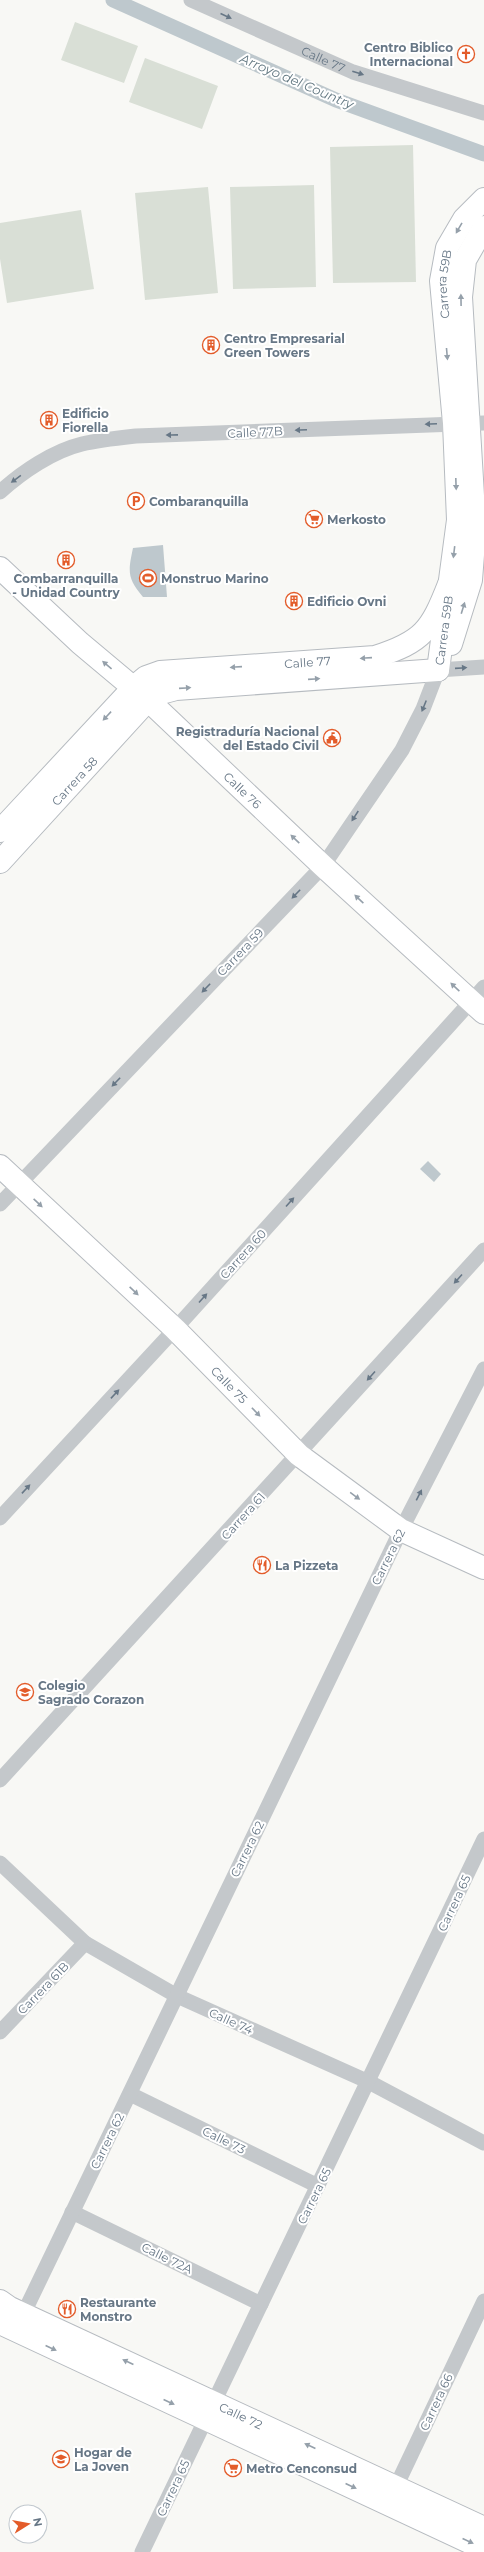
<svg xmlns="http://www.w3.org/2000/svg" width="484" height="2552" viewBox="0 0 484 2552" font-family="Montserrat,sans-serif">
<rect width="100%" height="100%" fill="#f8f8f5"/>
<path fill="#d9dfd6" d="M75,22L138,46L124,83L61,60Z
M145,58L218,86L202,129L129,102Z
M413,145L416,282L333,283L330,147Z
M314,185L316,287L233,289L230,187Z
M208,187L218,293L145,300L135,193Z
M81,210L94,289L7,303L0,259V223Z"/>
<path fill="#bec8cd" d="M163,545L167,597H143C127,578 128,572 133,548Z
M428,1161L441,1174L434,1182L420,1169Z"/>
<g fill="none" stroke-linecap="round" stroke-linejoin="round">
<path stroke="#bec8cd" stroke-width="15" d="M113,0L336,100L484,154"/>
<g stroke="#b6bbc0" stroke-width="24">
<g id="secondary">
<path id="s2" d="M0,568L80,643L148,700L323,866L484,1013"/>
<path d="M451,644L471,580L475,529L461,297L465,260L484,227"/>
<path id="s3" d="M438,670L458,520L454,423L441,281L447,248L464,219L484,199"/>
<path id="s4" d="M0,831L134,687L146,677L160,672L375,657C423,642 431,630 449,584"/>
<path id="s5" d="M0,862L148,700L161,693L176,689L438,670"/>
<path id="s6" d="M0,1166L175,1329L299,1455L401,1530L484,1568"/>
<path id="s7" d="M0,2301L10,2308L484,2528"/>
<path d="M0,2323L484,2549"/>
</g>
</g>
<g stroke="#c4c8cb" stroke-width="15">
<path id="s1" d="M191,0L353,72L484,113"/>
<path d="M0,492C22,472 53,451 82,444C99,440 118,438 136,436L484,423"/>
<path d="M0,1204L323,866L402,750L423,709L438,670L484,667"/>
<path d="M0,1518L175,1329L484,987"/>
<path d="M0,1780L484,1250"/>
<path d="M0,1863L85,1943L177,1996L369,2082L484,2143"/>
<path d="M0,2032L85,1943"/>
<path d="M130,2094L318,2186"/>
<path d="M72,2212L261,2304"/>
<path d="M19,2323L401,1530L484,1369"/>
<path d="M392,2495L484,2301"/>
<path d="M142,2552L484,1839"/>
</g>
<use href="#secondary" stroke="#fff" stroke-width="22"/>
</g>
<defs><path id="oneway-solid" d="M-6-.8H1V-3.2L6.5 0L1 3.2V.8H-6Z"/></defs>
<g fill="#677786">
<use href="#oneway-solid" transform="translate(226 16) rotate(24)"/>
<use href="#oneway-solid" transform="translate(358 73) rotate(18)"/>
<use href="#oneway-solid" transform="translate(431 424) rotate(178)"/>
<use href="#oneway-solid" transform="translate(301 430) rotate(178)"/>
<use href="#oneway-solid" transform="translate(172 435) rotate(179)"/>
<use href="#oneway-solid" transform="translate(16 479) rotate(144)"/>
<use href="#oneway-solid" transform="translate(461 668) rotate(-4)"/>
<use href="#oneway-solid" transform="translate(424 706) rotate(112)"/>
<use href="#oneway-solid" transform="translate(355 816) rotate(123)"/>
<use href="#oneway-solid" transform="translate(296 894) rotate(134)"/>
<use href="#oneway-solid" transform="translate(206 988) rotate(134)"/>
<use href="#oneway-solid" transform="translate(116 1082) rotate(134)"/>
<use href="#oneway-solid" transform="translate(290 1202) rotate(-48)"/>
<use href="#oneway-solid" transform="translate(458 1279) rotate(132)"/>
<use href="#oneway-solid" transform="translate(203 1298) rotate(-48)"/>
<use href="#oneway-solid" transform="translate(371 1376) rotate(132)"/>
<use href="#oneway-solid" transform="translate(115 1394) rotate(-47)"/>
<use href="#oneway-solid" transform="translate(26 1489) rotate(-47)"/>
<use href="#oneway-solid" transform="translate(419 1495) rotate(-63)"/>
</g>
<g fill="#95a0aa">
<use href="#oneway-solid" transform="translate(459 228) rotate(120)"/>
<use href="#oneway-solid" transform="translate(461 300) rotate(-91)"/>
<use href="#oneway-solid" transform="translate(447 354) rotate(85)"/>
<use href="#oneway-solid" transform="translate(456 484) rotate(88)"/>
<use href="#oneway-solid" transform="translate(454 552) rotate(97)"/>
<use href="#oneway-solid" transform="translate(463 608) rotate(-73)"/>
<use href="#oneway-solid" transform="translate(366 658) rotate(176)"/>
<use href="#oneway-solid" transform="translate(107 665) rotate(-140)"/>
<use href="#oneway-solid" transform="translate(236 667) rotate(176)"/>
<use href="#oneway-solid" transform="translate(314 679) rotate(-4)"/>
<use href="#oneway-solid" transform="translate(185 688) rotate(-4)"/>
<use href="#oneway-solid" transform="translate(107 716) rotate(133)"/>
<use href="#oneway-solid" transform="translate(295 839) rotate(-136)"/>
<use href="#oneway-solid" transform="translate(359 899) rotate(-137)"/>
<use href="#oneway-solid" transform="translate(455 987) rotate(-137)"/>
<use href="#oneway-solid" transform="translate(38 1203) rotate(43)"/>
<use href="#oneway-solid" transform="translate(134 1291) rotate(43)"/>
<use href="#oneway-solid" transform="translate(256 1412) rotate(46)"/>
<use href="#oneway-solid" transform="translate(355 1496) rotate(36)"/>
<use href="#oneway-solid" transform="translate(51 2348) rotate(25)"/>
<use href="#oneway-solid" transform="translate(128 2362) rotate(-155)"/>
<use href="#oneway-solid" transform="translate(169 2402) rotate(25)"/>
<use href="#oneway-solid" transform="translate(310 2446) rotate(-155)"/>
<use href="#oneway-solid" transform="translate(351 2486) rotate(25)"/>
<use href="#oneway-solid" transform="translate(468 2541) rotate(25)"/>
</g>
<defs>
<g id="church-ring" transform="scale(0.9)"><circle r="9.5" fill="#fff" stroke="#e35c2a" stroke-width="1.5"/><path d="M-1.2-6h2.4v3.5h3.3v2.4h-3.3V6h-2.4V-.1h-3.3v-2.4h3.3Z" fill="#e35c2a"/></g>
<g id="building-ring" transform="scale(0.9)"><circle r="9.5" fill="#fff" stroke="#e35c2a" stroke-width="1.5"/><path d="M-4-6H4V6H1V3H-1V6H-4ZM-2.5-4.3h1.7v1.8h-1.7ZM.8-4.3h1.7v1.8H.8ZM-2.5-1h1.7V.8h-1.7ZM.8-1h1.7V.8H.8Z" fill="#e35c2a"/></g>
<g id="parking-ring" transform="scale(0.9)"><circle r="9.5" fill="#fff" stroke="#e35c2a" stroke-width="1.5"/><path d="M-3.5-5.5H1a3.5 3.5 0 0 1 0 7H-1V5.5H-3.5ZM-1-3.4V-.6H.8a1.4 1.4 0 0 0 0-2.8Z" fill="#e35c2a"/></g>
<g id="supermarket-ring" transform="scale(0.9)"><circle r="9.5" fill="#fff" stroke="#e35c2a" stroke-width="1.5"/><path d="M-6-5.5h2.5l.6 2H6L4.5 2H-2.5L-4.4-4H-6ZM-1.5 3.2a1.3 1.3 0 1 0 .1 0ZM3 3.2a1.3 1.3 0 1 0 .1 0Z" fill="#e35c2a"/></g>
<g id="stadium-ring" transform="scale(0.9)"><circle r="9.5" fill="#fff" stroke="#e35c2a" stroke-width="1.5"/><path d="M0-5a6.5 5 0 1 0 0 10a6.5 5 0 1 0 0-10ZM-3.5-1.8h7v3.6h-7Z" fill="#e35c2a"/></g>
<g id="civic-ring" transform="scale(0.9)"><circle r="9.5" fill="#fff" stroke="#e35c2a" stroke-width="1.5"/><path d="M-.6-6.5H3V-4.5H.6V-3L4-1V1h2V6H-6V1h2V-1L-.6-3ZM-1.2 2.5V6h2.4V2.5Z" fill="#e35c2a"/></g>
<g id="restaurant-ring" transform="scale(0.9)"><circle r="9.5" fill="#fff" stroke="#e35c2a" stroke-width="1.5"/><path d="M-5-6h1v4h1v-4h1v4h1v-4h1v5L-1.5 .5V6h-2V.5L-5-1ZM5-6V6H3V1.5H1.5Q1.5-4 5-6Z" fill="#e35c2a"/></g>
<g id="school-ring" transform="scale(0.9)"><circle r="9.5" fill="#fff" stroke="#e35c2a" stroke-width="1.5"/><path d="M0-5L7-2L0 1L-7-2ZM-4 1L0 2.5L4 1V4Q0 6-4 4Z" fill="#e35c2a"/></g>
</defs>
<g fill-rule="evenodd">
<use href="#church-ring" x="466" y="54"/>
<use href="#building-ring" x="211" y="345"/>
<use href="#building-ring" x="49" y="420"/>
<use href="#parking-ring" x="136" y="501"/>
<use href="#supermarket-ring" x="314" y="519"/>
<use href="#building-ring" x="66" y="560"/>
<use href="#stadium-ring" x="148" y="578"/>
<use href="#building-ring" x="294" y="601"/>
<use href="#civic-ring" x="332" y="738"/>
<use href="#restaurant-ring" x="262" y="1565"/>
<use href="#school-ring" x="25" y="1692"/>
<use href="#restaurant-ring" x="67" y="2309"/>
<use href="#school-ring" x="61" y="2459"/>
<use href="#supermarket-ring" x="233" y="2468"/>
</g>
<g text-anchor="middle" dominant-baseline="central" stroke-width="4" stroke-linejoin="round" paint-order="stroke">
<g font-size="12" font-weight="bold" fill="#677786" stroke="#fff" text-anchor="start">
<text x="453" y="47" text-anchor="end">Centro Biblico<tspan x="453" dy="14">Internacional</tspan></text>
<text x="224" y="338">Centro Empresarial<tspan x="224" dy="14">Green Towers</tspan></text>
<text x="62" y="413">Edificio<tspan x="62" dy="14">Fiorella</tspan></text>
<text x="149" y="501">Combaranquilla</text>
<text x="327" y="519">Merkosto</text>
<text x="66" y="578" text-anchor="middle">Combarranquilla<tspan x="66" dy="14">- Unidad Country</tspan></text>
<text x="161" y="578">Monstruo Marino</text>
<text x="307" y="601">Edificio Ovni</text>
<text x="319" y="731" text-anchor="end">Registraduría Nacional<tspan x="319" dy="14">del Estado Civil</tspan></text>
<text x="275" y="1565">La Pizzeta</text>
<text x="38" y="1685">Colegio<tspan x="38" dy="14">Sagrado Corazon</tspan></text>
<text x="80" y="2302">Restaurante<tspan x="80" dy="14">Monstro</tspan></text>
<text x="74" y="2452">Hogar de<tspan x="74" dy="14">La Joven</tspan></text>
<text x="246" y="2468">Metro Cenconsud</text>
</g>
<g font-size="12" fill="#677786" stroke="#fff">
<text stroke="none"><textPath href="#s1" startOffset="145">Calle 77</textPath></text>
<text stroke="none"><textPath href="#s3" startOffset="388">Carrera 59B</textPath></text>
<text transform="translate(255 432) rotate(-3)">Calle 77B</text>
<text stroke="none"><textPath href="#s3" startOffset="40">Carrera 59B</textPath></text>
<text stroke="none"><textPath href="#s4" startOffset="375">Calle 77</textPath></text>
<text stroke="none"><textPath href="#s5" startOffset="110">Carrera 58</textPath></text>
<text stroke="none"><textPath href="#s2" startOffset="329">Calle 76</textPath></text>
<text transform="translate(240 952) rotate(-46)">Carrera 59</text>
<text transform="translate(243 1254) rotate(-48)">Carrera 60</text>
<text stroke="none"><textPath href="#s6" startOffset="317">Calle 75</textPath></text>
<text transform="translate(243 1516) rotate(-48)">Carrera 61</text>
<text transform="translate(388 1557) rotate(-64)">Carrera 62</text>
<text transform="translate(247 1849) rotate(-64)">Carrera 62</text>
<text transform="translate(454 1903) rotate(-65)">Carrera 65</text>
<text transform="translate(43 1988) rotate(-46)">Carrera 61B</text>
<text transform="translate(231 2021) rotate(24)">Calle 74</text>
<text transform="translate(224 2140) rotate(26)">Calle 73</text>
<text transform="translate(107 2141) rotate(-64)">Carrera 62</text>
<text transform="translate(314 2196) rotate(-64)">Carrera 65</text>
<text transform="translate(167 2258) rotate(26)">Calle 72A</text>
<text transform="translate(436 2402) rotate(-65)">Carrera 66</text>
<text stroke="none"><textPath href="#s7" startOffset="267">Calle 72</textPath></text>
<text transform="translate(173 2488) rotate(-65)">Carrera 65</text>
</g>
<g font-size="13" font-style="italic" fill="#637882" stroke="#fff">
<text transform="translate(297 81) rotate(23)">Arroyo del Country</text>
</g>
</g>
<g transform="translate(28 2524) rotate(79)"><circle r="19" fill="#ffffff" stroke="#c2c9cf"/>
<path d="M0-3L7 15L0 10L-7 15Z" fill="#e35c2a"/>
<text y="-6" font-size="11" font-weight="bold" text-anchor="middle" fill="#677786">N</text>
</g>
</svg>
